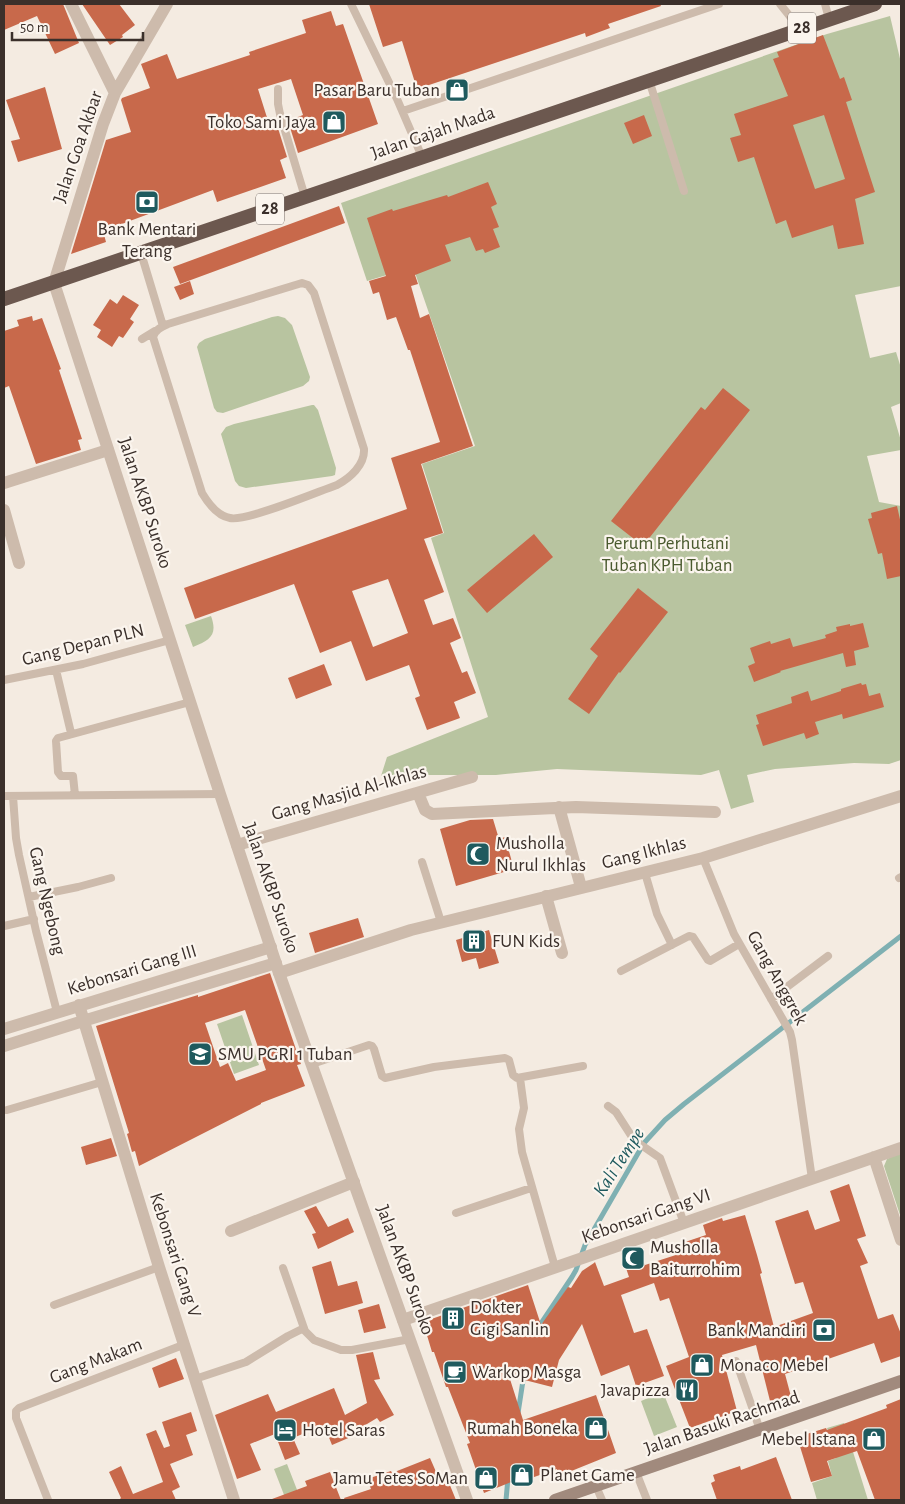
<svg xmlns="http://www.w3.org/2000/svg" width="905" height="1504" viewBox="0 0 905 1504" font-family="'Alegreya Sans',sans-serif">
<rect width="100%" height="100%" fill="#f4ebe1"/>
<path fill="#b8c4a0" d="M890,16L901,63V286L855,295L870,358L896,352L901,368V403L891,407L901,441V450L867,456L879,502L901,506V700L900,701L901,705V760L889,764L854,763L775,769L747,775L754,802L731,809L719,770L701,775L557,769L496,775H396L381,776L387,757L488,717L431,538L444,533L422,464L475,446L413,267L367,281L341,203L827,34Z
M278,316L285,318L292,325L310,377L309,381L303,386L223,413L217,412L214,408L197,347L199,343L205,339L272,317Z
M312,405H314L318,410L336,468L335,475L332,476L246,488L239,486L235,481L221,434L226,427L234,424Z
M211,616C218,635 210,640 193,647L185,625Z
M242,1015L259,1065L234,1074L217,1024Z
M901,1152V1218L884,1166L887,1159Z
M663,1392L677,1427L654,1436L641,1401Z
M844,1423L868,1500H817L812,1483L832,1476L828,1461L836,1458L827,1428Z
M287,1464L301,1500H286L274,1469Z"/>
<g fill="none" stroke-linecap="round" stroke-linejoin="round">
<path stroke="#7fb0b2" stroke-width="5" d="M538,1328L572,1277L576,1270L585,1245L644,1143L665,1120L684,1104L901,936
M518,1413L524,1374
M506,1500L508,1478"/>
</g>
<path fill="#c8694b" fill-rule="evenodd" d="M4,4H63L79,43L55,54L37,16L4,30Z
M82,4H119L135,25L122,35L123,37L110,45Z
M369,4H660L661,6L608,24L610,28L586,37L585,33L417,89L402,41L383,47Z
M331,11L336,26L343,24L378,124L298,153L288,121L303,115L291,79L258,89L270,127L277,125L287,157L280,160L286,178L217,202L213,190L103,231L106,242L71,254L106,140L131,132L121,100L122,98L150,88L141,64L167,54L177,79L250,55L249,52L306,33L302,20Z
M823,35L840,79L844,77L852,100L846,102L875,192L855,199L864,244L838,249L833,225L792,238L786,220L776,224L754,157L738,162L730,138L741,135L734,114L788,96L773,59L779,57L777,52ZM824,115L845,179L815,189L793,125Z
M45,87L62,149L18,162L11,141L20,139L6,100Z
M644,115L652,136L633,144L624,123Z
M488,182L497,204L491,207L499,227L493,229L500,247L485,253L483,249L476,251L470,237L445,245L451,261L415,275L418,284L411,286L420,318L429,314L473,446L421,464L443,533L424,539L444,592L424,600L433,625L453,618L461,638L450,643L462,673L467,671L476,693L454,702L460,718L427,730L415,698L420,696L409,665L366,681L351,641L320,653L294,584L195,619L184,588L407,509L391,458L440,442L410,350H408L396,317L387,320L379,292L373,294L369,281L386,276L367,218L392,209L393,211L447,195L448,197ZM388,579L408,633L373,647L352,591Z
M339,206L345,223L180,284L173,267Z
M190,281L194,294L180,300L174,287Z
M123,295L139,305L130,319L134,322L123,338L119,336L112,347L97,337L101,330L93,325L110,299L117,304Z
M32,316L33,321L42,318L61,369L59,370L82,439L78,440L81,450L36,464L9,386L4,388V331L19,326L17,320Z
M723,388L750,410L643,546L611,521L701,407L705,410Z
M897,506L901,524V576L887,579L882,553L878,554L868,519L872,518L871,513Z
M534,534L553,557L487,613L467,590Z
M638,588L668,612L620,673L619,672L589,714L568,699L598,656L590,649Z
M863,623L869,647L854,651L856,665L846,667L843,653L780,671L781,672L754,682L748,666L755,663L750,648L770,641L771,644L790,638L793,647L826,638L825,635L837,631L836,627L850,624V626Z
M324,664L332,685L296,699L288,678Z
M861,683L862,685L866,684L869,696L880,693L884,707L843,719L842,714L815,722L819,734L806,739L804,733L763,746L756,725L759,724L756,715L792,703L791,697L808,691L811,701L841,691V689Z
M493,819L499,839L505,837L514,869L456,886L440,829L470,820Z
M358,918L364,937L315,953L309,933Z
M489,930L499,963L479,969L476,958L462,962L456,940Z
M270,973L301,1064L297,1065L305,1086L261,1103V1104L139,1166L135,1151L132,1152L127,1134L129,1133L96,1026L198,995V997ZM245,1010L266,1070L236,1081L228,1063L220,1067L205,1023Z
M111,1138L117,1156L86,1165L81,1147Z
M849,1184L866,1236L857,1239L868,1263L860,1266L878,1319L893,1314L901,1334V1356L881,1363L874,1343L785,1374L793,1404L772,1409L756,1345L722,1355L737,1411L690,1428L666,1366L689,1357L669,1298L660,1301L654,1283L621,1295L634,1333L647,1329L664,1376L636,1386L629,1365L601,1376L582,1324L559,1360L552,1387L509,1376L523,1420L596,1395L616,1453L559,1476L557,1469L517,1483L516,1480L484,1493L467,1444L470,1443L448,1387H446L434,1352H432L423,1322L528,1285L541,1325L568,1287L571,1288L582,1271L594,1263L595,1262L604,1286L629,1277L621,1253L639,1247L645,1265L682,1253L679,1244L706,1235L703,1225L722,1218L723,1221L745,1215L757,1255L762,1273L760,1274L774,1327L813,1313L803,1282L795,1284L775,1221L808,1210L815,1230L840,1221L830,1191Z
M316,1206L328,1227L348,1218L354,1232L318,1249L312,1234L316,1233L304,1211Z
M331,1261L338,1286L357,1281L363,1303L325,1314L312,1267Z
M379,1304L386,1328L364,1333L358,1310Z
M373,1352L380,1379L374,1380L394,1415L380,1422L377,1418L352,1433L353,1436L332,1445L324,1425L293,1438L300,1454L285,1460L275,1434L250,1444L261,1470L237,1479L215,1415L268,1394L276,1412L334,1388L345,1415L367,1403L356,1355Z
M176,1358L184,1379L159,1388L152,1368Z
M901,1399V1500H875L857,1451L827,1461L832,1476L811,1482L797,1437L826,1428L827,1430L887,1408L886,1405Z
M191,1412L197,1431L186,1435L193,1455L170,1464L180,1487L172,1491L176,1500H119L121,1498L109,1472L121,1466L133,1494L163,1482L146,1434L156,1430L164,1448L170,1446L162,1422Z
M776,1457L792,1500H717L711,1483L715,1481L713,1475L740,1466L741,1470Z
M430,1458L440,1481L447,1478L456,1500H345L344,1498L371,1489L367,1479L391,1471L392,1473Z
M330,1472L341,1500H272V1499L307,1486L305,1481Z"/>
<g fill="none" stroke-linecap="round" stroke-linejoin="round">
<path stroke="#cdbbac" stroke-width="8" d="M351,4L397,99L422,157
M780,4L800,29
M825,4L829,19
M649,80L684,191
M278,89V104L280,114L305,197
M403,111L719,4
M141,253L163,326
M302,283L308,285L314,293L364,449C365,465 350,478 337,485C317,492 246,522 230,518C217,516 208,503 202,493L153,337C155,330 161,327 168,324Z
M142,339L155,331
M56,670L71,733
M4,680L83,664L170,640
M75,795L73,776H61L58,772L56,741L58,738L190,702
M4,796L220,794
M13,796L16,838L19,855L36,931L57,1012
M703,858L734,934L790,1032L792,1040L812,1179
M422,862L441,922
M645,873L657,914L672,945
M899,878L901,877
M29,897L78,887L111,878
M4,926L34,919
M621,971L689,936L693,937L708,960L710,961L739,944
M771,999L828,956
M312,1064L369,1045L372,1046L374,1049L382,1076L385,1078L434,1067L505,1058L509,1060L513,1075L517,1078L583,1066
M520,1078L524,1108L519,1129L522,1152L555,1267
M608,1106L616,1112L634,1140L660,1158L684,1223
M7,1110L102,1082
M456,1213L531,1188
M283,1268L305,1331L314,1340L341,1350H352L410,1339
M54,1305L159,1267
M736,1361L760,1430
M195,1379L246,1362L288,1336L304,1328
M636,1472L647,1500
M596,1486L602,1500
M48,1500L16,1418V1411L19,1408L183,1345"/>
<path stroke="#cdbbac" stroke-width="12" d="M71,4L115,93
M54,283L103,124L115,93L167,4
M4,483L108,450
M4,510L19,563
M418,793L425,810L432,814L576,807L715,812
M559,807L581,887
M237,845L472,777
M546,896L562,953
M279,973L411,930L703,858L901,796
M79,1005L159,1267L234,1500
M4,1029L271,947
M4,1046L83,1021L276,963
M874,1157L901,1240
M231,1231L354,1182
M403,1320L901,1148"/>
<path stroke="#cdbbac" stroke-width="12" d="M54,283L220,794L279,973L467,1500"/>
<path stroke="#a18a7d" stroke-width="12" d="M555,1500L901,1381"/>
<path stroke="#6c584f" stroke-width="14" d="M4,299L875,4"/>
</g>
<defs>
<g id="shop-square" transform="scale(1.25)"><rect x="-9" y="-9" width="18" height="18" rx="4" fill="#1f5a5e" stroke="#fbf5ee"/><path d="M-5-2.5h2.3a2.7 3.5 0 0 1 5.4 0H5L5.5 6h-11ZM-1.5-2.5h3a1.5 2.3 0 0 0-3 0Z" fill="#fff"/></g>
<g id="bank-square" transform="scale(1.25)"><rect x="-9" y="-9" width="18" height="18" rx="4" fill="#1f5a5e" stroke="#fbf5ee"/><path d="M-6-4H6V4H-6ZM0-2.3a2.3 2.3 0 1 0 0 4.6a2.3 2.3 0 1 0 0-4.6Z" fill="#fff"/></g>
<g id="mosque-square" transform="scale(1.25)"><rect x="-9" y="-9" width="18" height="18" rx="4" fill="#1f5a5e" stroke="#fbf5ee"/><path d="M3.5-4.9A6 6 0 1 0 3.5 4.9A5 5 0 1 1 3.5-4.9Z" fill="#fff"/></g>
<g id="building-square" transform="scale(1.25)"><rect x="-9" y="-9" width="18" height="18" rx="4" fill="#1f5a5e" stroke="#fbf5ee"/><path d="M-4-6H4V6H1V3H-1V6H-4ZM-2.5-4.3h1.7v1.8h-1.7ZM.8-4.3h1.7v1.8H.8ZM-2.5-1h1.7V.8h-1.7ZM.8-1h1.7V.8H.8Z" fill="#fff"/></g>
<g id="school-square" transform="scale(1.25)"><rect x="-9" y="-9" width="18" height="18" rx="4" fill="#1f5a5e" stroke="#fbf5ee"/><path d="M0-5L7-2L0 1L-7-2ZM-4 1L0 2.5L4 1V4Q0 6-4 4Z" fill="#fff"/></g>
<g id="cafe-square" transform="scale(1.25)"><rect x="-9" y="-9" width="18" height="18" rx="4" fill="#1f5a5e" stroke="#fbf5ee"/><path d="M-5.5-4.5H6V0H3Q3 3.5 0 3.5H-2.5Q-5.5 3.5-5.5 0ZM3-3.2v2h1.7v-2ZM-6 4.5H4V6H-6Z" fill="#fff"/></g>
<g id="restaurant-square" transform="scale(1.25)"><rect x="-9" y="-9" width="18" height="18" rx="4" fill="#1f5a5e" stroke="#fbf5ee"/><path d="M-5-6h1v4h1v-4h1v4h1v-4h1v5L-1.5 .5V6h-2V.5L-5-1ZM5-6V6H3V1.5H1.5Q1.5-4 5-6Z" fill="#fff"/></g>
<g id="hotel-square" transform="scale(1.25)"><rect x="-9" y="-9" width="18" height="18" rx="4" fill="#1f5a5e" stroke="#fbf5ee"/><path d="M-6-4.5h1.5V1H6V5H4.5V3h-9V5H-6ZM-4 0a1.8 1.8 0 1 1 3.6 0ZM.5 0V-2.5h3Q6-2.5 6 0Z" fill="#fff"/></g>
</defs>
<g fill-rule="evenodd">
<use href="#shop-square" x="457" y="90"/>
<use href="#shop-square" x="334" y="122"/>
<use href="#bank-square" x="147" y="202"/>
<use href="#mosque-square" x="478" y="854"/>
<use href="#building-square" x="474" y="941"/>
<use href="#school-square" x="200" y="1054"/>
<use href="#mosque-square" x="633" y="1258"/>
<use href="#building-square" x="453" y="1318"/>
<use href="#bank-square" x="824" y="1330"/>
<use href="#shop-square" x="702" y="1365"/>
<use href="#cafe-square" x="455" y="1372"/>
<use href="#restaurant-square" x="687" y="1390"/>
<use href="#shop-square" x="596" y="1428"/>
<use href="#hotel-square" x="285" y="1430"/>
<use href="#shop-square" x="874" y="1439"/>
<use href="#shop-square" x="522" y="1475"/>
<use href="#shop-square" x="486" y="1478"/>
</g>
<g text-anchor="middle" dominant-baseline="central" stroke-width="4.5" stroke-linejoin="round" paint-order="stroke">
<g fill="#fbf5ee" stroke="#756b66" stroke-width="1">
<rect x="788" y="12.5" width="28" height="31" rx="4"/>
<rect x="256" y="193.5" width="28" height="31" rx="4"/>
</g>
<g font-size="18" font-weight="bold" fill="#3b302b">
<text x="802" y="28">28</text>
<text x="270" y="209">28</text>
</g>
<g font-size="19" fill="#3b302b" stroke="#fbf5ee" text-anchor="start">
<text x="440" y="90" text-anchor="end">Pasar Baru Tuban</text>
<text x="316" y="122" text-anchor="end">Toko Sami Jaya</text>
<text x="147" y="229" text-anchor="middle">Bank Mentari<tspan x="147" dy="22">Terang</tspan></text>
<text x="496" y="843">Musholla<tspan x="496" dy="22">Nurul Ikhlas</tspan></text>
<text x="492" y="941">FUN Kids</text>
<text x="218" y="1054">SMU PGRI 1 Tuban</text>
<text x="650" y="1247">Musholla<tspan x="650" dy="22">Baiturrohim</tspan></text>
<text x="470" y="1307">Dokter<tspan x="470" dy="22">Gigi Sanlin</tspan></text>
<text x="806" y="1330" text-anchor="end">Bank Mandiri</text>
<text x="720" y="1365">Monaco Mebel</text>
<text x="472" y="1372">Warkop Masga</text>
<text x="670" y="1390" text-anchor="end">Javapizza</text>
<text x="578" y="1428" text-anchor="end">Rumah Boneka</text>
<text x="302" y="1430">Hotel Saras</text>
<text x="856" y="1439" text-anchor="end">Mebel Istana</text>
<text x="540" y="1475">Planet Game</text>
<text x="468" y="1478" text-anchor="end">Jamu Tetes SoMan</text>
</g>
<g font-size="19" fill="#3b302b" stroke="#fbf5ee">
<text transform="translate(433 133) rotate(-19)">Jalan Gajah Mada</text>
<text transform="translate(78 147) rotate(-71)">Jalan Goa Akbar</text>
<text transform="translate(145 503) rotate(72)">Jalan AKBP Suroko</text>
<text transform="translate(83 645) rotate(-14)">Gang Depan PLN</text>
<text transform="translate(349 793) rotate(-16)">Gang Masjid Al-Ikhlas</text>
<text transform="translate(644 853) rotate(-14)">Gang Ikhlas</text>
<text transform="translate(271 888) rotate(71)">Jalan AKBP Suroko</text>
<text transform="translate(47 901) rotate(77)">Gang Ngebong</text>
<text transform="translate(132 970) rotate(-17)">Kebonsari Gang III</text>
<text transform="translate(777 978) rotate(61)">Gang Anggrek</text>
<text transform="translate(646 1216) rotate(-19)">Kebonsari Gang VI</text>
<text transform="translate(175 1255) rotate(72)">Kebonsari Gang V</text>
<text transform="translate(405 1270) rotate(70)">Jalan AKBP Suroko</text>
<text transform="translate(96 1361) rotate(-21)">Gang Makam</text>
<text transform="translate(722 1423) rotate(-19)">Jalan Basuki Rachmad</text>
</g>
<g font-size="19" fill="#4a5a2e" stroke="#fbf5ee">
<text x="667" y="543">Perum Perhutani<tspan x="667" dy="22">Tuban KPH Tuban</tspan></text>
</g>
<g font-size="20" font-style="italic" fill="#1f5a5e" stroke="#fbf5ee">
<text transform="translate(619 1162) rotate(-57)">Kali Tempe</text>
</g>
</g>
<rect width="905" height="1504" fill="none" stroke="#3b302b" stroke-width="10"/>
<path d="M12 32v8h131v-8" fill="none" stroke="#3b302b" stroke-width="2.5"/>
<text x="20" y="32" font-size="15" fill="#3b302b" stroke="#fbf5ee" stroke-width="4" paint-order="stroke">50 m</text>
</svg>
